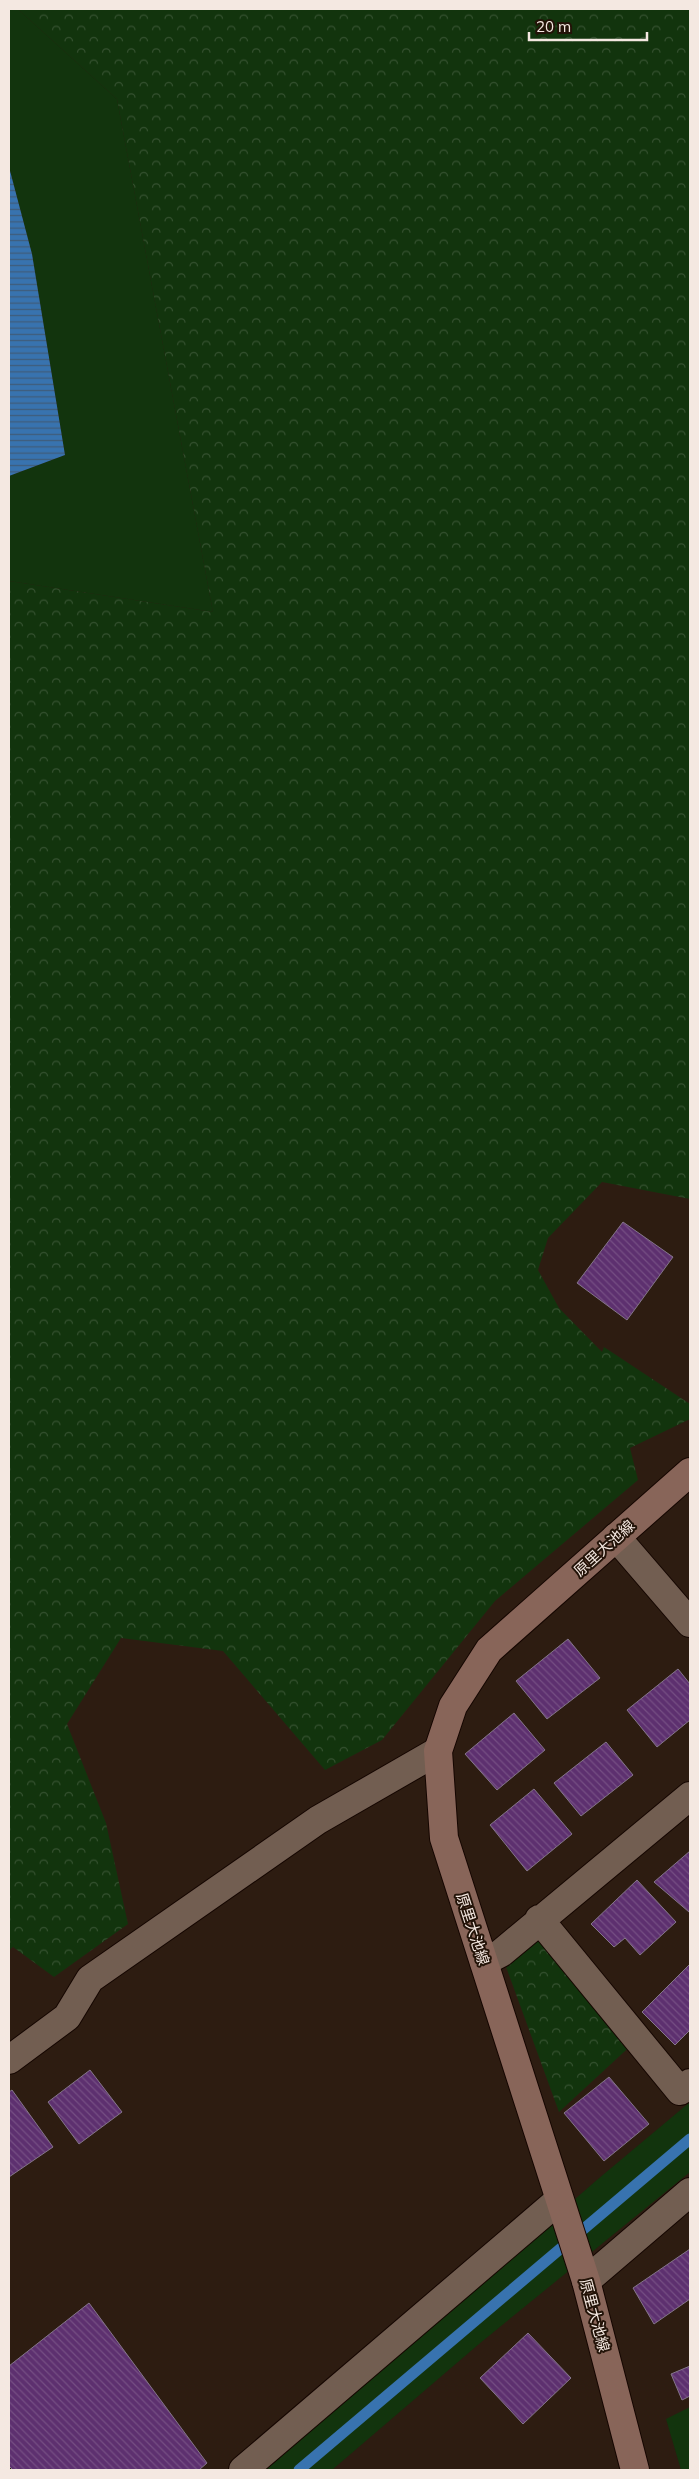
<svg xmlns="http://www.w3.org/2000/svg" width="699" height="2479" viewBox="0 0 699 2479" font-family="Mulish,'Noto Sans JP',sans-serif">
<defs>
<pattern id="forest-crowns" width="20" height="18" patternUnits="userSpaceOnUse" patternTransform="scale(1.25)"><rect width="20" height="18" fill="#12340d"/><path d="M2 6a3 3 0 1 1 6 0M12 15a3 3 0 1 1 6 0" fill="none" stroke="#355130"/></pattern>
<pattern id="water-rules" width="6" height="5" patternUnits="userSpaceOnUse" patternTransform="scale(1.25)"><rect width="6" height="5" fill="#3873af"/><path d="M0 2.5h6" fill="none" stroke="#405c7a"/></pattern>
<pattern id="building-back-hatch" width="6" height="6" patternUnits="userSpaceOnUse" patternTransform="scale(1.25)"><rect width="6" height="6" fill="#5d306f"/><path d="M-1 5l2 2M0 0l6 6M5-1l2 2" fill="none" stroke="#754e83"/></pattern>
</defs>
<rect width="100%" height="100%" fill="#2d1c11"/>
<path fill="#12340d" d="M9,9H18L117,99L213,612L9,581V476L65,455L32,254L9,167Z
M690,2102V2172L479,2344L332,2470H264L598,2179Z
M690,2407V2470H681L666,2419Z"/>
<path fill="url(#forest-crowns)" d="M18,9H690V1199L602,1182L548,1238L538,1270L559,1308L602,1352L604,1347L690,1404V1419L630,1448L638,1480L495,1601L382,1740L325,1770L223,1651L121,1638L67,1724L106,1823L128,1924L54,1977L13,1947L9,1950V581L213,612L117,99Z
M539,1919L637,2040L559,2112L501,1953Z"/>
<path fill="url(#water-rules)" d="M9,167L32,254L65,455L9,476Z"/>
<g fill="none" stroke-linecap="round" stroke-linejoin="round">
<path stroke="#3873af" stroke-width="11" d="M299,2470L690,2139"/>
</g>
<path fill="url(#building-back-hatch)" stroke="#84768a" d="M623,1222L673,1257L627,1320L577,1283Z
M568,1639L600,1678L547,1719L516,1681Z
M678,1669L690,1684V1720L657,1747L627,1710Z
M514,1713L545,1750L497,1790L465,1754Z
M606,1742L633,1775L581,1816L554,1783Z
M534,1789L572,1834L527,1871L490,1825Z
M690,1851V1911L689,1912L654,1882Z
M637,1880L676,1922L640,1955L625,1938L614,1947L591,1924Z
M690,1964V2030L675,2045L642,2012Z
M90,2070L122,2112L79,2144L48,2102Z
M609,2077L649,2124L604,2161L564,2113Z
M12,2090L53,2147L9,2177V2092Z
M690,2249V2299L654,2324L633,2288Z
M89,2303L207,2463L199,2470H13L9,2466V2366Z
M528,2333L571,2378L523,2424L480,2378Z
M690,2366V2396L682,2400L671,2374Z"/>
<g fill="none" stroke-linecap="round" stroke-linejoin="round">
<g stroke="#150601" stroke-width="30">
<path id="street" d="M616,1537L690,1623
M539,1919L680,2091L690,2083
M484,1962L501,1953L690,1796
M9,2060L67,2017L90,1979L318,1820L438,1751
M586,2281L690,2192
M243,2470L559,2200"/>
</g>
<g stroke="#150601" stroke-width="30">
<path id="secondary" d="M635,2470L586,2281L444,1838L438,1751L453,1706L489,1650L690,1472"/>
</g>
<use href="#street" stroke="#725e51" stroke-width="28"/>
<use href="#secondary" stroke="#886559" stroke-width="28"/>
</g>
<g text-anchor="middle" dominant-baseline="central" stroke-width="4" stroke-linejoin="round" paint-order="stroke">
<g font-size="15" fill="#f4e8e1" stroke="#231308">
<text transform="translate(604 1548) rotate(-42)">原里大池線</text>
<text transform="translate(473 1929) rotate(72)">原里大池線</text>
<text transform="translate(595 2315) rotate(75)">原里大池線</text>
</g>
</g>
<rect width="699" height="2479" fill="none" stroke="#f4e8e1" stroke-width="20"/>
<path d="M529 32v8h118v-8" fill="none" stroke="#f4e8e1" stroke-width="2.5"/>
<text x="536" y="32" font-size="15" fill="#f4e8e1" stroke="#231308" stroke-width="4" paint-order="stroke">20 m</text>
</svg>
